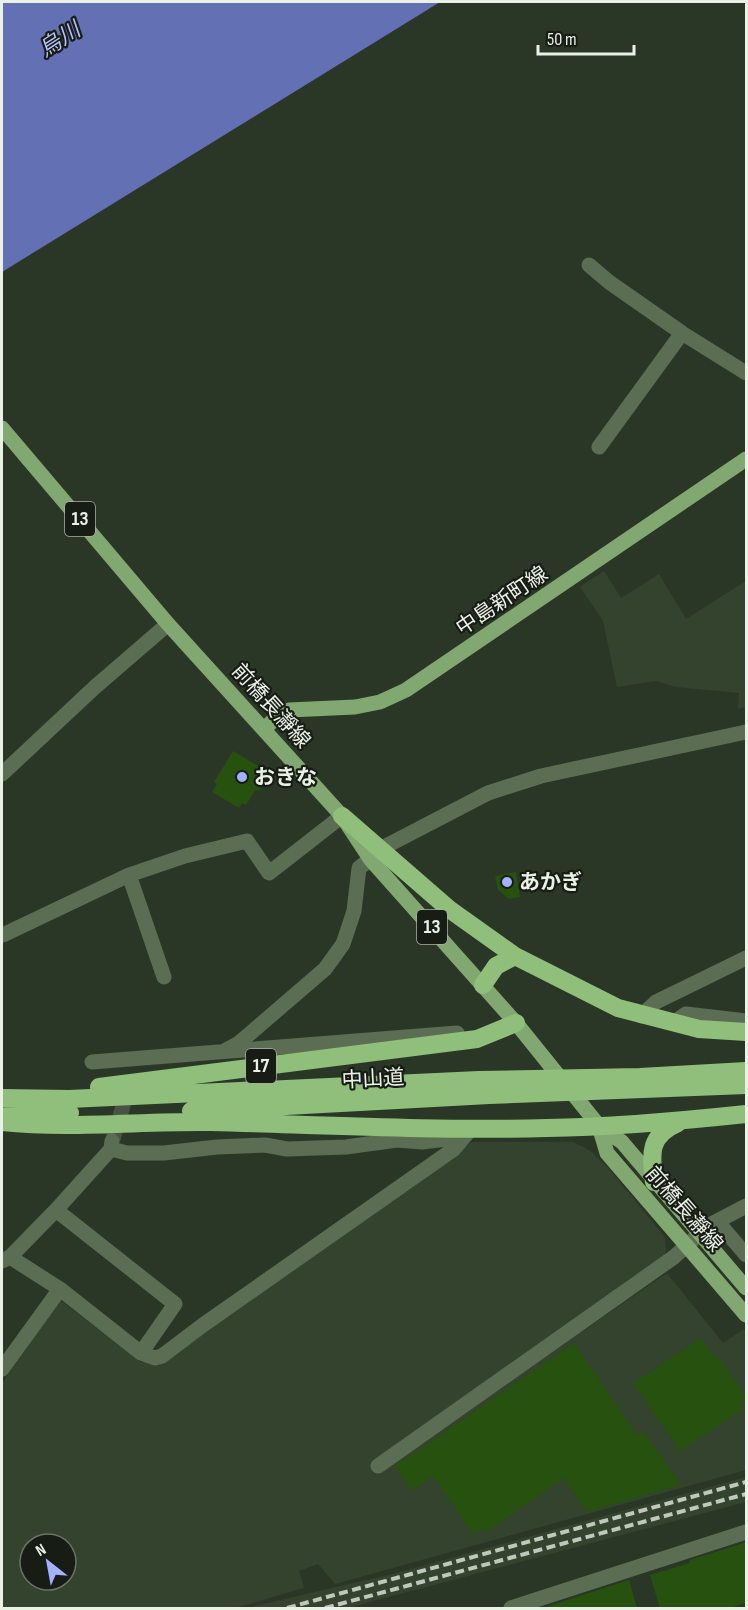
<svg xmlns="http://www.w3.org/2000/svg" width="748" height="1610" viewBox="0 0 748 1610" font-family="'Sofia Sans Condensed','Noto Sans JP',sans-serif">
<rect width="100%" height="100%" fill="#2b3726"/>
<path fill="#33432d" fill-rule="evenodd" d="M604,571L621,598L659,574L686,619L746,581V707L738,709L739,693L676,687L656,681L617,687L603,621L580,587Z
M472,1142H572L584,1147L593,1153L609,1169L665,1237L666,1250L664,1255L371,1462L379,1474L386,1467L667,1273L723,1343L744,1329L746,1332V1470L335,1584L318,1564L299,1571L304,1588L235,1608H2V1383L60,1300L141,1362L170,1355ZM30,1544H66V1580H30Z
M746,1477V1502L347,1608H247L396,1573Z"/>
<path fill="#6370b3" d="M2,2H440L2,272Z"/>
<path fill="#27510e" d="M233,751L270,773L259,791L255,790L246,805L242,803L239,808L212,792L217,784L214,782Z
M516,872L520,897L509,899L498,890L495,876Z
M701,1338L716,1359L719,1357L747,1398L739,1403L743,1409L680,1451L633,1383Z
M574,1343L637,1435L643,1431L681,1485L587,1512L564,1478L485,1533L482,1528L473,1534L433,1476L412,1491L395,1466Z
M747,1542V1602L731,1608H660L650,1575L690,1563V1560Z
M629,1580L637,1608H543Z"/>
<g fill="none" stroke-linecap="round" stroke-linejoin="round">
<path stroke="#485343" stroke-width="15" stroke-dasharray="15 8" stroke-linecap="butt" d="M113,1139L133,1073"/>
<path stroke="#5b6e53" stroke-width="15" d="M589,265L609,282L682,333L746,373
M599,447L682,333
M2,774L95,687L168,624
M129,875L164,977
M3,935L129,875L185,856L247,841L269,873L342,816
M641,1016L656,1002L746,958
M673,1023L686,1014L746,1021
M224,1051L239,1043L325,969L343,944L354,911L359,868L388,845L488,793L541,776L746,732
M92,1062L457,1033
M111,1149L127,1153H164L217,1147L265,1145L287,1149L346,1147L397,1140L422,1142L463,1137
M56,1210L175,1304L141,1353
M717,1221L746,1255
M10,1257L60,1289L141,1353L155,1358L162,1356L203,1325L454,1149L471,1129
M2,1261L10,1257L56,1210L111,1149L112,1141
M2,1369L60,1289
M378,1466L674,1257L708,1226L746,1206
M511,1608L746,1532"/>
<path stroke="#81a870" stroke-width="15" d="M2,428L168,624L342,816L371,860L516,1023L599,1126L622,1142L746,1288
M264,729L280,714L289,710L355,707L380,702L406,690L746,459
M599,1126L607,1153L746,1315"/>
<path stroke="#90bf7b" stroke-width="18" d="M342,816L449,909L515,956
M483,985L496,966L515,956L618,1008L699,1029L746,1032
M99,1087L477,1039L516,1023
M2,1098L69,1099L479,1080L640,1077L746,1071
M191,1111L489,1095L746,1085
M11,1112L70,1113
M2,1122C71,1129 141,1121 211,1122C322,1125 435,1131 547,1128C614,1127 680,1121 746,1114
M654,1182C651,1154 648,1136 678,1123"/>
<path stroke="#c0c8bd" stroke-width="4" stroke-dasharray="9 4.5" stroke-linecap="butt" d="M287,1608L746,1482
M325,1608L746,1494"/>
</g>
<g fill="#a2b2fd" stroke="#171c15" stroke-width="2">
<circle cx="242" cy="777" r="6"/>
<circle cx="507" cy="882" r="6"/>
</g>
<g text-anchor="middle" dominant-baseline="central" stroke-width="4.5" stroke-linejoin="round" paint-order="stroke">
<g fill="#171c15" stroke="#abb1a8" stroke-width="1.5">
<rect x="65" y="502" width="30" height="34" rx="4.5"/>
<rect x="417" y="910" width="30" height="34" rx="4.5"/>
<rect x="246" y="1049" width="30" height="34" rx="4.5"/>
</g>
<g font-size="20" font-weight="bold" fill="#eaf1e7">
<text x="80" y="519">13</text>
<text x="432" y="927">13</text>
<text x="261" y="1066">17</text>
</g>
<g font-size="21" fill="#eaf1e7" stroke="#171c15">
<text transform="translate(502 601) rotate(-34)">中島新町線</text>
<text transform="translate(271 706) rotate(48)">前橋長瀞線</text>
<text transform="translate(373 1079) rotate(-3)">中山道</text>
<text transform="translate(684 1209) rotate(49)">前橋長瀞線</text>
</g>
<g font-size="21" font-weight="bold" fill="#eaf1e7" stroke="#171c15" text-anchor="start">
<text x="254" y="777">おきな</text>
<text x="519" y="882">あかぎ</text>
</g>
<g font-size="22" font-style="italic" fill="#b6c3fc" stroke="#171c15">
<text transform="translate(60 40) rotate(-33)">烏川</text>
</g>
</g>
<rect width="748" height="1610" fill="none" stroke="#eaf1e7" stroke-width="6"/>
<g transform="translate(48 1562) rotate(329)"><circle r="28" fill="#171c15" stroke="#6b7169" stroke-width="1.5"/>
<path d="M0-4.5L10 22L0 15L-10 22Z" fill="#a2b2fd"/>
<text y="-9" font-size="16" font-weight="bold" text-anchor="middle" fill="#eaf1e7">N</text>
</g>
<path d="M538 45v9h96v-9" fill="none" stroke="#eaf1e7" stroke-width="3"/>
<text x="547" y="45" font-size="18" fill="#eaf1e7" stroke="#171c15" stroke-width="4.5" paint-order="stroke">50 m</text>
</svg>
